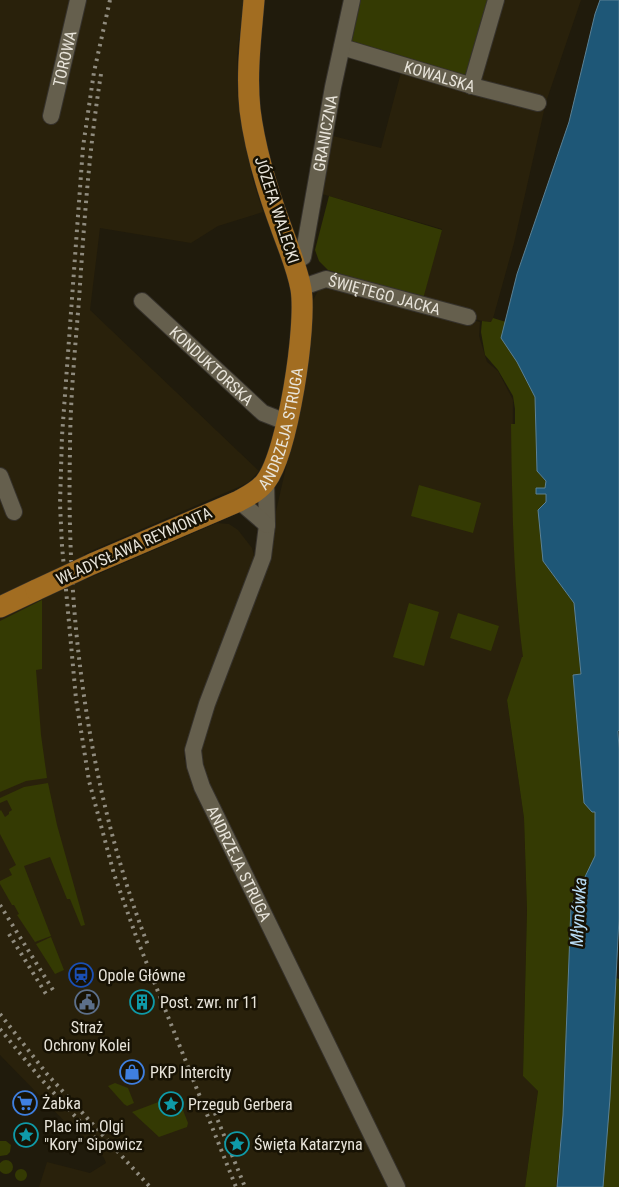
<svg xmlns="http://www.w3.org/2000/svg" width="619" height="1187" viewBox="0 0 619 1187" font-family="'Roboto Condensed',sans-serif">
<rect width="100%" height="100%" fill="#201b0c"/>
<path fill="#29210b" d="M0,0H244L237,55V92L252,177L263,212L218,226L191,243L100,228L90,310L259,471L249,482L241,486L84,554L87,579L217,523L229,524L238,530L252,548L257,566L203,705L186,742L184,758L191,778L388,1187H39L47,1162L90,1173L106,1163L104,1158L92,1144L69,1126L0,1055Z
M495,0H581L546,102L514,243L492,322L482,321L421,304L442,229L315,192L325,134L381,148L403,65Z
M323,282L354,287L480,322L479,336L487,362L498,371L513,400L512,497L518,614L524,657L507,700L524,818L527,910L523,1076L538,1091L525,1187H402L198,767L209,708L274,520L297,419L312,302Z"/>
<path fill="#343a03" d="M352,0H495L471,86L342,47Z
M329,196L442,230L423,299L328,270L319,261L315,250Z
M493,318L506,322L502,338L517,362L535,397L537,471L546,481V488H536L546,494L543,561L574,603L581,674L573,675L584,803L595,812V856L571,906L563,1115L556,1187H525L538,1091L523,1076L527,910L524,818L507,700L522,657H523C513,580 512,502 511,424H515V409L513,396L498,370L485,355L481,332L482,321L491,322Z
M419,485L481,503L473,533L411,516Z
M42,600V669L36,670L41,735L47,778L26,781L0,792V621Z
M409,603L439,612L424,666L393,657Z
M458,613L499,626L491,651L450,638Z
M48,783L57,825L85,925L81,926L70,899H67L50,857L24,866L51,936L35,942L17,915L19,914L14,905H12L0,884V881L12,875L9,869L16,865L0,834V811L1,810L5,817L9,814V812L12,810L7,800L0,803V798L24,787Z
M51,937L64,970L55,974L36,944Z
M616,978L619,979V1187H603Z
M115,1083L128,1088L134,1103L127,1106L124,1104L108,1086Z
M177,1095L188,1123L187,1127L159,1137L132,1112Z
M0,1141H6L11,1145L10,1152L7,1155L0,1156Z
M-1 1167a7 7 0 1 1 14 0a7 7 0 1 1-14 0Z
M15 1175a6 6 0 1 1 12 0a6 6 0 1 1-12 0Z"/>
<path fill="#1e5777" stroke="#5b8195" d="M600,0H619V730L618,731L619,750V918L610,1098L603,1187H557L563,1115L571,906L595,856V812H592L584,803L573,675L581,674L574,603L543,561L538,510L546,502V494H536V488H545L546,481L537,471L535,397L517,362L501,338L517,274L569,122L595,14Z"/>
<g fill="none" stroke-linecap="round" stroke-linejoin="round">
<g stroke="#36322c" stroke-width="18">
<g id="minor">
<path id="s1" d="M342,47L476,87L538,103"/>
<path d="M471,86L496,0"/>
<path id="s2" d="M51,116L78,0"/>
<path id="s3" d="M294,262L303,257L333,87L352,0"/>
<path id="s4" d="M300,288L326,279L468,317"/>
<path id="s5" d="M142,301L263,413L286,422"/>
<path d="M0,476L14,512"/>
<path id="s6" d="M266,481L267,525L263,557L207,704L193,750L195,766L202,787L397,1187"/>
<path d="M239,501L267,525"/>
</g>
</g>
<g stroke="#36322c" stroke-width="22">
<g id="major">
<path id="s7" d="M92,564L239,501C248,496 260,490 266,481C288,451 307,326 301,289C297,267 288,247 281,227C267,189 255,150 250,110C246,73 251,37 254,0"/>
<path d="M0,607L36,590"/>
</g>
</g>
<use href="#minor" stroke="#655f4d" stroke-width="16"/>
<use href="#major" stroke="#a26d21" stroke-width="21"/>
<path stroke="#908c7f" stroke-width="4" stroke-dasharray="2.5 5" stroke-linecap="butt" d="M110,0L94,72L83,147L62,436L60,504L62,546L76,699L89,781L114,874L137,939L236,1187
M101,74C89,149 84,224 79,300C75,350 70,400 70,451C66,619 88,791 149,948
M0,905L53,990
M9,934L46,994
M0,1014L47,1074L150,1187
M0,1029L41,1079L95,1138
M212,1106L245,1187"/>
<g stroke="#36322c" stroke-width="22" stroke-linecap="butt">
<path id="major-bridge" d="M36,590L92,564"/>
</g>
<use href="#major-bridge" stroke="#a26d21" stroke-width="21"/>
</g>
<defs>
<g id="station-ring" transform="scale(1.25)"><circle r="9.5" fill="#171204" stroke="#1a4fb4" stroke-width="1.5"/><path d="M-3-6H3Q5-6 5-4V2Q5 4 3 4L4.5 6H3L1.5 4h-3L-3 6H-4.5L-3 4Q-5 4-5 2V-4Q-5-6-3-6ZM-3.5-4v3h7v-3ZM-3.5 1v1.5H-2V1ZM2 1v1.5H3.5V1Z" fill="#1a4fb4"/></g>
<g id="civic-ring" transform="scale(1.25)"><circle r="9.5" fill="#171204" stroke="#5c6f8a" stroke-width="1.5"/><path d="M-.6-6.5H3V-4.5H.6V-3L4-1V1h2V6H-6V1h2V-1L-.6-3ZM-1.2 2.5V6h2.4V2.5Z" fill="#5c6f8a"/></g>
<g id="building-ring" transform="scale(1.25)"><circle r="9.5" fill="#171204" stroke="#0f9aa8" stroke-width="1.5"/><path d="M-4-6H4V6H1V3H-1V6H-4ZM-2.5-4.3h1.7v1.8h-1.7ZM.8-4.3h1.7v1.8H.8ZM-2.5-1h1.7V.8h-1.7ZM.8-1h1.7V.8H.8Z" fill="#0f9aa8"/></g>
<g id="shop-ring" transform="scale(1.25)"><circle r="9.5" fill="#171204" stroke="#3f7fe0" stroke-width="1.5"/><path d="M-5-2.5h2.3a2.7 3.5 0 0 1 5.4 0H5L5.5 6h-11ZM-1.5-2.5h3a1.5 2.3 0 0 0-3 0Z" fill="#3f7fe0"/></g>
<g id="supermarket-ring" transform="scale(1.25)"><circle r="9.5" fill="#171204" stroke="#3f7fe0" stroke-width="1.5"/><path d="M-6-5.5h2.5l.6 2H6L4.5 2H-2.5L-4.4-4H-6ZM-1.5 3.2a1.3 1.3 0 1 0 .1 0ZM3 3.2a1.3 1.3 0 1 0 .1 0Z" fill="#3f7fe0"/></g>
<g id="sight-ring" transform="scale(1.25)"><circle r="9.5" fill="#171204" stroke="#0f9aa8" stroke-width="1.5"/><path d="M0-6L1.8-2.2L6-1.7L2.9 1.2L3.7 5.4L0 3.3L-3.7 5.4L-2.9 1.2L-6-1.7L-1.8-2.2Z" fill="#0f9aa8"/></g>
</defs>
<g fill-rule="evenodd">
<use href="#station-ring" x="81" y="975"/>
<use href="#civic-ring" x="87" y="1002"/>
<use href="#building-ring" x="142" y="1002"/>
<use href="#shop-ring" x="132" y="1072"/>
<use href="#supermarket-ring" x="25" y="1103"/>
<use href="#sight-ring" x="171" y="1104"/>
<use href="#sight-ring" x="26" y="1135"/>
<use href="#sight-ring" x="237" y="1144"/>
</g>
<g text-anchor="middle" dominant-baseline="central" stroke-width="5" stroke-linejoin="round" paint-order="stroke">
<g font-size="16" fill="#e8e4da" stroke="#171204">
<text stroke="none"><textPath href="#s2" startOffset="59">TOROWA</textPath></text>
<text stroke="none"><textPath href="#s1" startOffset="102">KOWALSKA</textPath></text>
<text stroke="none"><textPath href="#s3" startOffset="136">GRANICZNA</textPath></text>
<text transform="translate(277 210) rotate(72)">JÓZEFA WALECKI</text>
<text stroke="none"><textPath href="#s4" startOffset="88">ŚWIĘTEGO JACKA</textPath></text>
<text stroke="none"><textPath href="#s5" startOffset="95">KONDUKTORSKA</textPath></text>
<text stroke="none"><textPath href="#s7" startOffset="249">ANDRZEJA STRUGA</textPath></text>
<text transform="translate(134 546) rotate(-24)">WŁADYSŁAWA REYMONTA</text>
<text stroke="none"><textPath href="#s6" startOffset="405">ANDRZEJA STRUGA</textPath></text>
</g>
<g font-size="16" fill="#e8e4da" stroke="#171204" text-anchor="start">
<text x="98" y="975">Opole Główne</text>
<text x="160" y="1002">Post. zwr. nr 11</text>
<text x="87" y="1027" text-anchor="middle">Straż<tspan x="87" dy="18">Ochrony Kolei</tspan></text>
<text x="150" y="1072">PKP Intercity</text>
<text x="42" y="1103">Żabka</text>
<text x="188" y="1104">Przegub Gerbera</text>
<text x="44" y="1126">Plac im. Olgi<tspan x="44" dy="18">"Kory" Sipowicz</tspan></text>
<text x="254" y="1144">Święta Katarzyna</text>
</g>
<g font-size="18" font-style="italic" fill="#b9ddf6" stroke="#171204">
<text transform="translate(578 912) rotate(-87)">Młynówka</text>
</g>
</g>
</svg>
